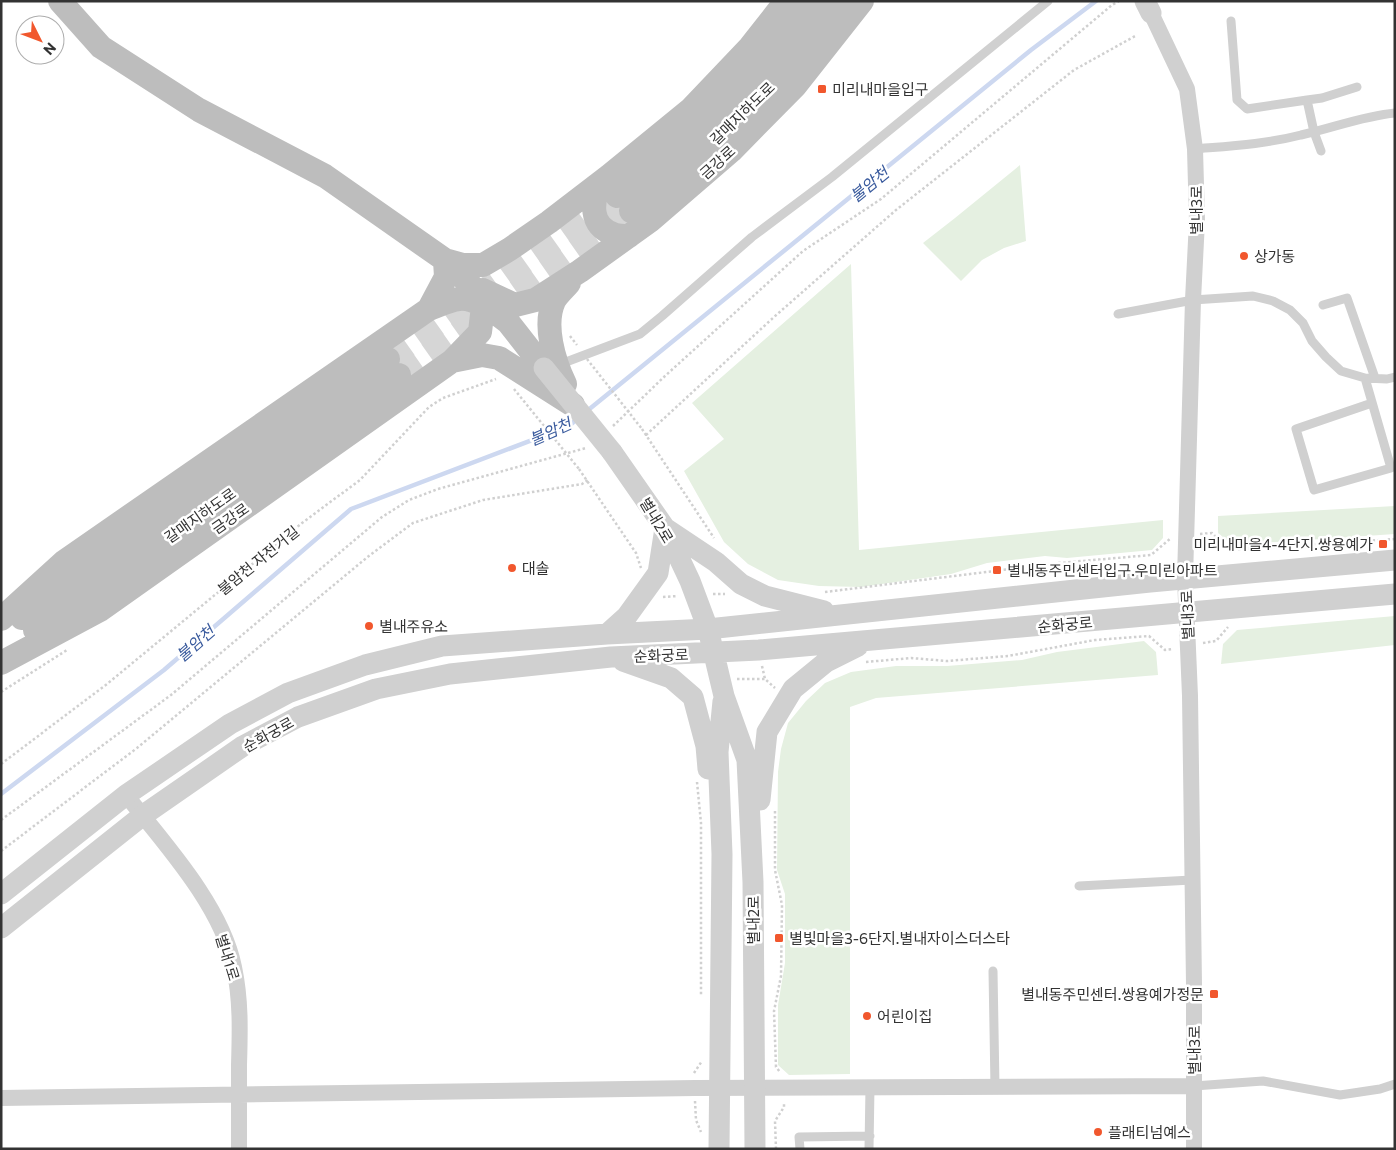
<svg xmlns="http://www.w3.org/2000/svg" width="1396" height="1150" viewBox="0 0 1396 1150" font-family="Commissioner,'Noto Sans KR',sans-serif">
<rect width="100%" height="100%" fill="#fff"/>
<path fill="#e5f0e1" d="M1020,165L1026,241L1004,248L982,260L961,281L923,243L955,218Z
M851,264L859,550L1163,520V538L1152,550L1067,558L1045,556L987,563L951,574L861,587L819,586L778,580L748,564L724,542L684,471L724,439L692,403Z
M1395,506V534L1232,545L1218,533V516Z
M1395,616V645L1221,664L1223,644L1237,630Z
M1144,641L1156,652L1158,675L876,698L850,707V1074L789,1075L778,1065V1005L785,963V894L777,870L778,772L781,749L788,723L806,701L825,683L851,672L896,666H947L1022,660L1057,652Z"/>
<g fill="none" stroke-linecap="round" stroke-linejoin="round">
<path stroke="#cdd8f0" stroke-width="4.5" d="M587,411L1031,50L1096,1
M1,794L164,670L351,509L569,426L577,419"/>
<path stroke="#d6d6d6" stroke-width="24" stroke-dasharray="24 12" stroke-linecap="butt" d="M388,359L617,196
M399,375L631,211"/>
<path stroke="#d0d0d0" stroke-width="2.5" stroke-dasharray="2.5 2.5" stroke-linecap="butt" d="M570,336L577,345
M613,426L665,376L803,251L881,199L1112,5L1119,1
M642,429L714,538
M646,435L774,317L896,210L1074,70L1137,35
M579,469L636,553L641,568
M1200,534L1212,533L1229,550L1395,539
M825,592L1059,563L1151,555L1171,538
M713,594H725
M663,597L678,596
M1203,643L1216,641L1228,627
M866,662L911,658L947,661L1008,656L1095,640L1149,636L1165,650L1173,649
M762,666L765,679L775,688
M737,679H765
M1,692L67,650
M1,764L107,684L302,523L360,480L429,407L443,398L496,379
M697,782L701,823V996
M775,811V870L782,905L781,976L774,1011L776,1067L780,1072
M1,820L171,695L382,517L409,500L438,489L586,448
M1,851L137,748L370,555L413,523L483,500L582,484L588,480
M694,1073L702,1061
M695,1101L696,1120L701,1132
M776,1149L775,1121L784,1107V1103"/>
<path stroke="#d0d0d0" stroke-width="9" d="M1231,21L1237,100L1247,109L1307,100L1314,132L1321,151
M1307,100L1322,98L1357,87
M1195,149C1230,146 1266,144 1301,135C1333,128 1363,116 1395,113
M1323,305L1347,298L1375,378
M1118,314L1193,300L1253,296L1273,301L1290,310L1303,323L1312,341L1326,357L1341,371L1365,378L1387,379L1395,377
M558,365L640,334L662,316L752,237L832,177L1048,1
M1365,378L1391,468L1314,490L1296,429L1372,403
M1079,886L1192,880
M993,971L995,1087
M1194,1086L1263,1081L1340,1095L1380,1089L1395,1084
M800,1149L799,1137L870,1136
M869,1149L870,1087"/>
<path stroke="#d0d0d0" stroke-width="16" d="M1151,13L1187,89L1195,149L1197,221L1193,300L1185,578L1190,696L1194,984V1149
M126,795C164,843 222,906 234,967C241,1000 240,1032 239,1065C239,1093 239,1121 239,1149
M1,1098L695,1088L1194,1086"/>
<path stroke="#d0d0d0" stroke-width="21" d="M1145,1L1151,13
M612,452L665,528L690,581L708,629L724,696L747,760L753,882L755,1149
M607,634L627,616L658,573L665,528L716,562L741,584L765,596L824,611
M623,661L671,678L693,697L706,746L708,769
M760,800L767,732L793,689L826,662L858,646
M1,894L126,795L230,724L288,693L365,665L442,646L607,634L708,629L1150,582L1395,560
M1,928L142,816L243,746L298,717L376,689L450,674L611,657L759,650L1395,594
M719,1149L722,854L718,752L723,701"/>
<path stroke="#bdbdbd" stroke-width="24" d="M60,1L101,47L199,110L325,176L445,260L508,322L544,368
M600,183C592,202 589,225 613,234C617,236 624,236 629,236
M617,196C666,158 713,117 756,72C776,50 794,25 814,1
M631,211C691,160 755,110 805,48C817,34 827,17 838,1
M483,290L515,305L535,300L580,271L651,220L731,151L795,86L862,1
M429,309L446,277L445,260L463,265H483L510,249L549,222L609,176L691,109L750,47L786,1
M452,361L482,355L499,358L573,405
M565,384C554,361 543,325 554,301C557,295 564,289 569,283
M22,618L388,359
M1,619L65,561L429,309C438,306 449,300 459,299C475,297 496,313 508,322
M35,630L399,375
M1,663L100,610L452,361L480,332L483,306L467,281"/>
<path stroke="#d0d0d0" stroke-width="2.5" stroke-dasharray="2.5 2.5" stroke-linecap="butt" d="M587,359L642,429
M514,389L579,469"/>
<path stroke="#d0d0d0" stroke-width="21" d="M544,368L612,452"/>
</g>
<g fill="#f1572d" stroke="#fff" stroke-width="2">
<rect x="817" y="84" width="10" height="10" rx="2.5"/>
<circle cx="1244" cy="256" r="5"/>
<rect x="1378" y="539" width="10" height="10" rx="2.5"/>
<circle cx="512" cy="568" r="5"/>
<rect x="992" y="565" width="10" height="10" rx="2.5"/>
<circle cx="369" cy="626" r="5"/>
<rect x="774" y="933" width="10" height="10" rx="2.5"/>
<rect x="1209" y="989" width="10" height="10" rx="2.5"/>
<circle cx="867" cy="1016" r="5"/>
<circle cx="1098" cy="1132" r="5"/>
</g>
<g text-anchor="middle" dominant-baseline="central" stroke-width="5" stroke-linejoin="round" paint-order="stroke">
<g font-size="15" fill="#333" stroke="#fff" text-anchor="start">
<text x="832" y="89">미리내마을입구</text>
<text x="1254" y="256">상가동</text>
<text x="1373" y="544" text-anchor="end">미리내마을4-4단지.쌍용예가</text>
<text x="522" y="568">대솔</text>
<text x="1007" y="570">별내동주민센터입구.우미린아파트</text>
<text x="379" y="626">별내주유소</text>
<text x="789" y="938">별빛마을3-6단지.별내자이스더스타</text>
<text x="1204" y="994" text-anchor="end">별내동주민센터.쌍용예가정문</text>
<text x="877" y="1016">어린이집</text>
<text x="1108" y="1132">플래티넘예스</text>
</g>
<g font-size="15" fill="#333" stroke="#fff">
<text transform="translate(742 113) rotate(-44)">갈매지하도로</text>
<text transform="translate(717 162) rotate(-42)">금강로</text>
<text transform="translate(1196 210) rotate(-90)">별내3로</text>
<text transform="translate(200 515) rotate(-35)">갈매지하도로</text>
<text transform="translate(230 518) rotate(-35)">금강로</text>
<text transform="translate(657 520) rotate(59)">별내2로</text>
<text transform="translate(258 560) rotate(-39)">불암천 자전거길</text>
<text transform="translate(1187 615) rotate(-92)">별내3로</text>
<text transform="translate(1065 624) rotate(-5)">순화궁로</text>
<text transform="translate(661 655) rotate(-2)">순화궁로</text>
<text transform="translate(268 734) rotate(-29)">순화궁로</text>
<text transform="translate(753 920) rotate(-90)">별내2로</text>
<text transform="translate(228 957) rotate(73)">별내1로</text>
<text transform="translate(1194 1050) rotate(-90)">별내3로</text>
</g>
<g font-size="16" font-style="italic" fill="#395a9d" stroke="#fff">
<text transform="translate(869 184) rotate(-39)">불암천</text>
<text transform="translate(550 431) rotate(-24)">불암천</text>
<text transform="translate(195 643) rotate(-41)">불암천</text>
</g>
</g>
<rect width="1396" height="1150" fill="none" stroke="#333333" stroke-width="5"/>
<g transform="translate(40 40) rotate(132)"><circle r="24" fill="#ffffff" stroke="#adadad"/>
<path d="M0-4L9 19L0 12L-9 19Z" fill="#f1572d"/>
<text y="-8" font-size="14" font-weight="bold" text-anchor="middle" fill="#333333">N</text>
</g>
</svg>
